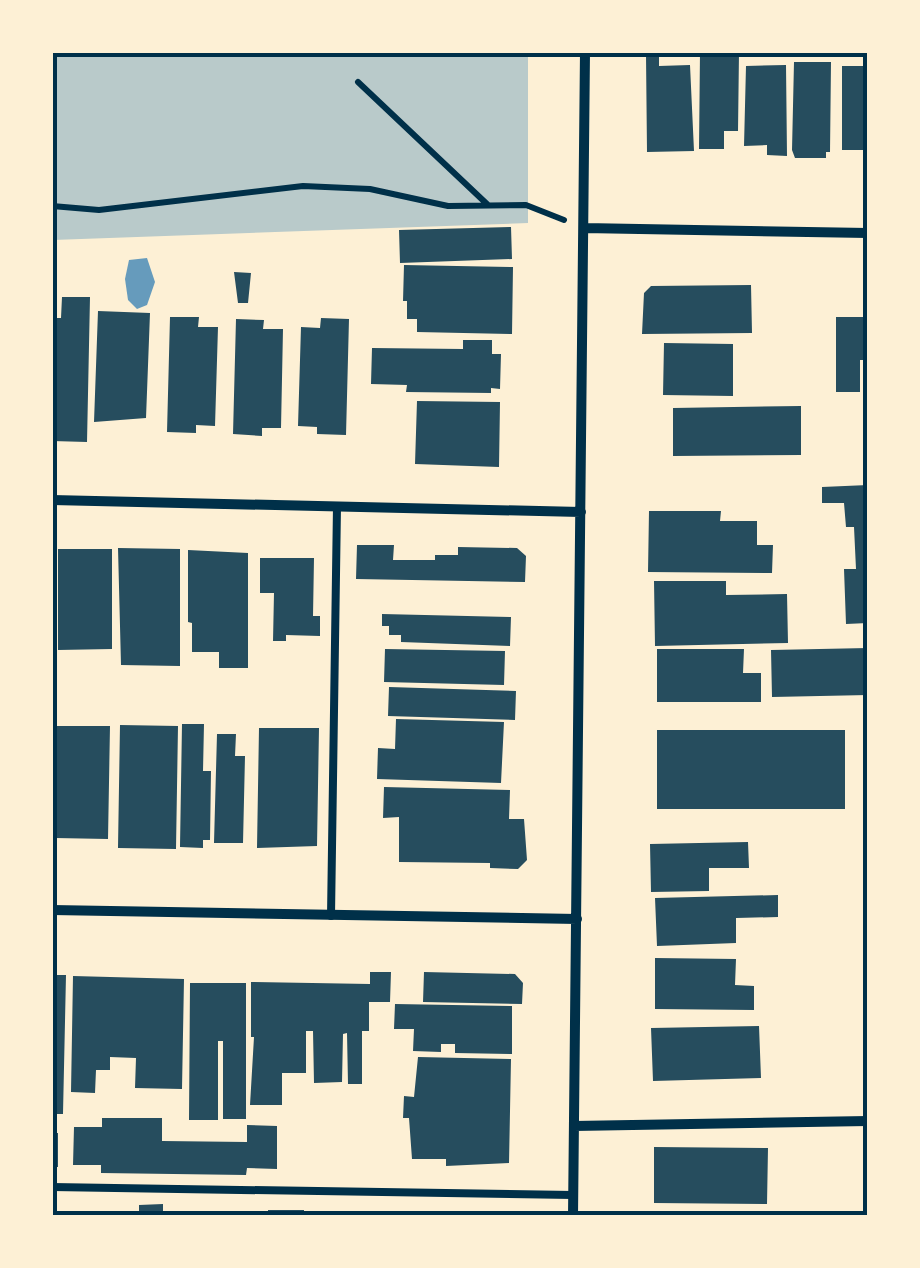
<svg xmlns="http://www.w3.org/2000/svg" width="920" height="1268" viewBox="0 0 920 1268" font-family="Barlow,sans-serif">
<rect width="100%" height="100%" fill="#fdf0d5"/>
<path fill="#b9caca" d="M52,53H528V223L53,240Z"/>
<path fill="#669bbc" d="M147,258L155,282L147,305L137,309L128,300L125,279L129,260Z"/>
<path fill="#264d5e" d="M700,52H739L738,131H724V149H699Z
M646,55H659V66L690,65L694,151L647,152Z
M794,62H831L830,152H826V158H795L792,150Z
M786,65L787,156L767,155V145L744,146L746,66Z
M842,66H868L866,150H842Z
M511,227L512,259L400,263L399,230Z
M404,265L513,267L512,334L417,332V319H407V301H403Z
M234,272L251,273L248,303H238Z
M751,285L752,333L642,334L644,293L651,286Z
M62,297H90L87,442L52,441V318H61Z
M98,311L150,313L146,418L94,422Z
M170,317H199L198,327H218L215,426L196,425V433L167,432Z
M836,317H868V360H860V392H836Z
M321,318L349,319L346,435L317,434V427L298,426L301,327L320,328Z
M236,319L264,320L263,329H283L281,428H262V436L233,434Z
M463,340H492V354H501L500,389L491,388V393L406,392L407,385L371,384L372,348L463,349Z
M664,343L733,344V396L663,395Z
M417,401L500,402L499,467L415,464Z
M801,406V455L673,456V408Z
M868,485V623L846,624L844,569H856L854,527H846L844,503H822V487Z
M649,511H721L720,521H757V545H773L772,573L648,572Z
M357,545H394L393,560H435V555H458V547L517,548L526,556L525,582L356,579Z
M118,548L180,549V666L121,665Z
M58,549H112V649L58,650Z
M188,550L248,553V668H219V652H192V623L188,622Z
M260,558H314L313,616H320V636L286,635V641H273L274,593H260Z
M654,581H726V595L787,594L788,643L655,646Z
M382,614L511,617L510,646L401,642V635H389V626H382Z
M868,648V695L772,697L771,650Z
M385,649L505,651L504,685L384,682Z
M657,649H744L743,673H761V702H657Z
M389,687L516,691L515,720L388,716Z
M396,719L504,722L501,783L377,779L378,748L395,749Z
M182,724H204L203,771H211L210,840H203V848L180,847Z
M120,725L178,726L176,849L118,848Z
M57,726H110L108,839L55,838Z
M259,728H319L317,846L257,848Z
M657,730H845V809H657Z
M217,734H236L235,756H245L243,843H214Z
M384,787L510,790L509,819H524L527,860L518,869L490,868V863L399,862V817L383,818Z
M748,842L749,868H709V891L651,892L650,844Z
M778,895V917L736,918V943L657,946L655,898Z
M655,958L736,959L735,985L754,986V1010L655,1009Z
M370,972H391L390,1002H369V1031H362V1084H348L347,1033L343,1034L342,1082L314,1083L313,1031H306V1073H282V1105H250L254,1037H251V982L370,984Z
M424,972L515,974L523,983L522,1004L423,1002Z
M52,975H66L63,1114H52Z
M73,976L184,979L182,1089L135,1088L136,1058L110,1057V1070H96L95,1093L71,1092Z
M190,983H246V1119H223V1041H218V1120H189Z
M395,1004L512,1006V1054L455,1053V1044H441V1052L413,1051L414,1029H394Z
M759,1026L761,1078L653,1081L651,1028Z
M418,1057L511,1059L509,1163L446,1166V1159H412L409,1118H403L404,1096L414,1097Z
M102,1118H162V1141L247,1142V1125L277,1126V1169L247,1168L246,1175L101,1173V1165H73L74,1127H102Z
M52,1133H58V1167H52Z
M654,1147L768,1148L767,1204L654,1203Z
M163,1204V1216H139V1205Z
M268,1210H304V1216H268Z"/>
<g fill="none" stroke-linecap="round" stroke-linejoin="round">
<path stroke="#003049" stroke-width="6" d="M358,82L488,205
M52,206L99,210L303,186L370,189L448,206L526,205L564,220"/>
<path stroke="#003049" stroke-width="8" d="M331,916L337,506
M52,1187L573,1195"/>
<path stroke="#003049" stroke-width="10" d="M584,228L868,233
M52,500L581,512
M52,910L577,919
M574,1126L868,1121
M573,1216L585,52"/>
</g>
<rect width="920" height="1268" fill="none" stroke="#fdf0d5" stroke-width="110"/>
<rect x="55" y="55" width="810" height="1158" fill="none" stroke="#003049" stroke-width="4"/>
</svg>
